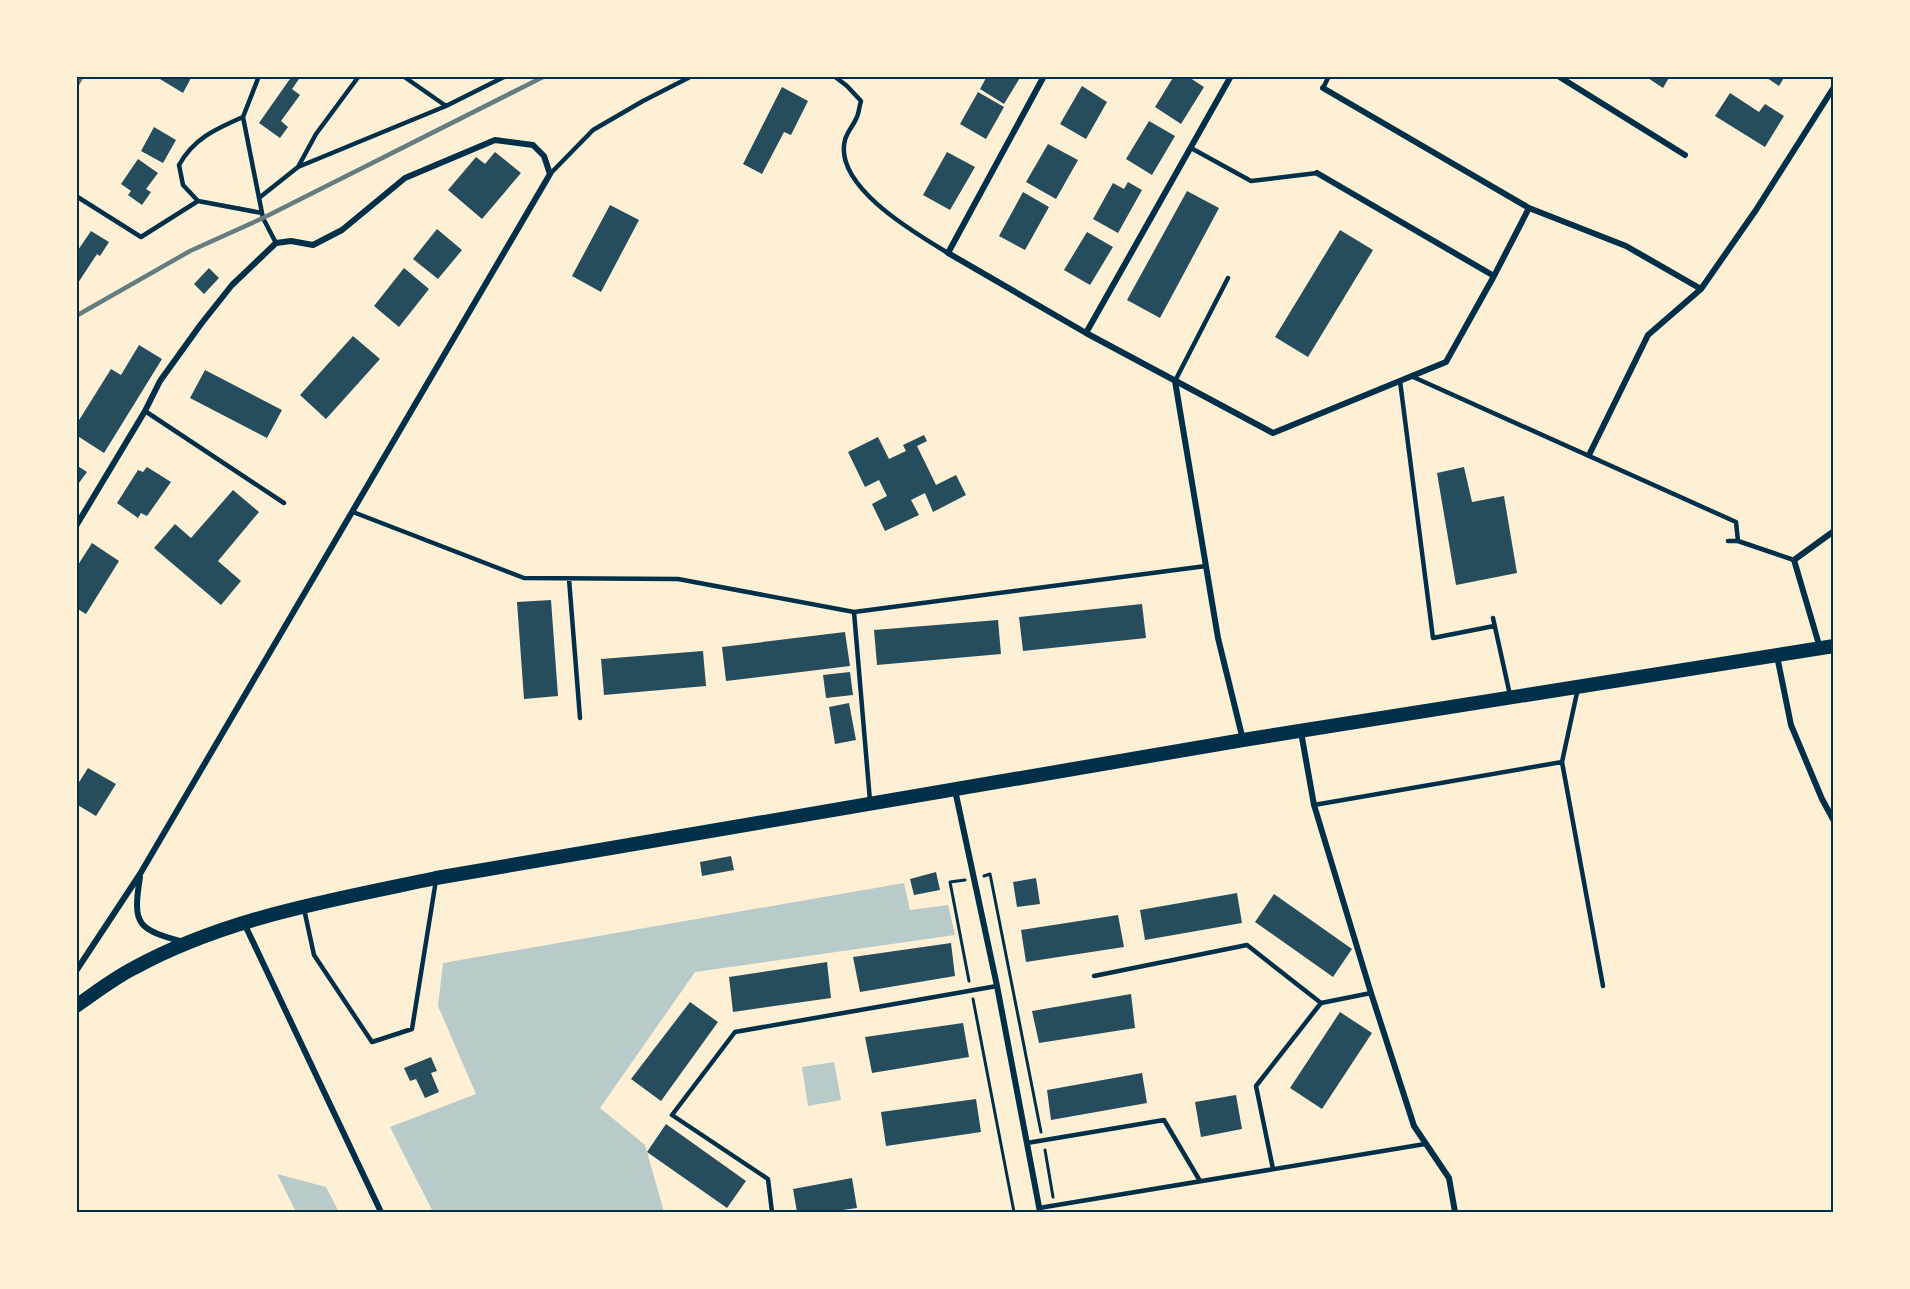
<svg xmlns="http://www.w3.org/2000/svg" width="1910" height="1289" viewBox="0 0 1910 1289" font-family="'PT Sans Narrow',sans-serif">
<rect width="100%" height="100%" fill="#fdf0d5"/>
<path fill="#b9caca" d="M904,883L910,910L948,905L955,935L695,972L600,1108L645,1145L664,1212H433L390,1127L476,1094L438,1006L443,963Z
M834,1062L841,1100L808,1106L802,1067Z
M277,1174L326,1187L339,1212H296Z"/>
<path fill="#264d5e" d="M155,76H192L183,93Z
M292,76H301L292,89L300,95L281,121L288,127L280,138L259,123Z
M987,76H1021L1004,104L980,89Z
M1174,76H1187L1204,87L1181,124L1155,107Z
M1645,76H1670L1663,88Z
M1764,76H1785L1779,86Z
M1082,86L1107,102L1086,139L1060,124Z
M782,87L808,101L791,135L784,132L762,174L743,164Z
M978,92L1004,107L986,139L960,124Z
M1730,93L1759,112L1765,104L1784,116L1765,147L1715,116Z
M1149,121L1175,136L1152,175L1126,159Z
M154,127L176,140L163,163L141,151Z
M1048,144L1078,160L1056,199L1026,182Z
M495,152L521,173L482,219L448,190L476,157L485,164Z
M947,152L975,167L950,210L923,195Z
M138,159L158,173L146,189L151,192L142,205L128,195L131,191L121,184Z
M1128,182L1142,190L1118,233L1093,219L1113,183L1124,189Z
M1187,191L1219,208L1160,318L1127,300Z
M1023,192L1049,207L1025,250L999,236Z
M610,205L639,220L601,292L572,276Z
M437,229L462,250L438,279L413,259Z
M1340,230L1373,250L1308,357L1275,337Z
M91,231L109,242L100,256L97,254L76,286V253Z
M1087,232L1113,247L1090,285L1064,270Z
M209,268L219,278L204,294L194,284Z
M404,268L429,289L399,327L374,306Z
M353,336L380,359L326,419L300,395Z
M139,345L162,359L104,453L76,435V425L111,369L121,375Z
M205,370L282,410L267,438L190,398Z
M924,435L927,441L917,446L936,485L956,475L966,495L933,512L925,493L911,500L919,515L885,531L872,504L887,496L879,480L865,487L848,452L878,437L889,459L906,451L903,445Z
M76,465L87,472L76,487Z
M147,467L171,482L147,516L141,513L138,518L117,503L138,470L143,472Z
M1464,467L1472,502L1504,496L1517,573L1456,585L1437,473Z
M233,490L259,512L218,561L241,581L221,605L154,548L175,524L191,538Z
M92,543L119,561L86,614L76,608V568Z
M551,600L558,696L524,699L517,602Z
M1142,604L1146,638L1023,651L1019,617Z
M998,620L1001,654L877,665L874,630Z
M845,632L850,666L726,681L722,647Z
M703,651L706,686L604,695L601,659Z
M850,672L853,695L826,698L823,675Z
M849,703L856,740L835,744L829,707Z
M88,768L116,784L96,816L76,804V787Z
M731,856L734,870L702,876L700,862Z
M936,872L940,890L914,895L910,879Z
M1036,878L1040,904L1017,907L1013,882Z
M1237,893L1242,923L1145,940L1140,910Z
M1274,894L1352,949L1333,977L1255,922Z
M1118,915L1124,947L1026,962L1021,930Z
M951,943L955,976L860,992L853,957Z
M827,962L831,998L733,1012L729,977Z
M1131,994L1135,1028L1039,1043L1032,1011Z
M690,1002L718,1022L661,1101L631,1079Z
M1340,1012L1372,1033L1322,1109L1290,1088Z
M963,1023L969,1057L872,1073L865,1037Z
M431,1057L437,1071L431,1073L439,1092L425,1098L416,1079L410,1081L404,1068Z
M1142,1073L1147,1103L1051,1120L1047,1090Z
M1236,1095L1242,1129L1201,1137L1195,1102Z
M976,1099L981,1132L886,1146L881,1112Z
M666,1124L746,1181L727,1208L647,1152Z
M852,1178L857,1208L828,1212H797L793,1189Z"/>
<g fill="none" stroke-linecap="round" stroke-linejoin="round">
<path stroke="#003049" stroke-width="3" d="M984,876L990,874L1041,1132
M965,880L950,882L969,981
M973,999L1014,1212
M1045,1150L1053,1197"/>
<path stroke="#003049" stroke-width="4.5" d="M259,76L243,117L263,218L276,243
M403,76L446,106
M834,76L847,86L861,101C859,107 859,114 856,119C853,126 847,132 845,140C833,186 915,233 948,253
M1323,88L1329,76
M1191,148L1251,181L1317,173
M298,167L316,134L359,76
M550,174L593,130L643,101L692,76
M76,196L141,237L198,201L262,213
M259,198L298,167L446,106L506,76
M198,201L183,185L179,165C194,138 216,129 243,117
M1411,376L1736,522L1738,541
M1175,381L1228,278
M1400,381L1433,638L1494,626
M145,411L284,503
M353,512L524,578L678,579L854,612L1206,566
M1728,541H1738L1794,560
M569,579L580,718
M854,612L870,801
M1493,618L1510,695
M1562,762L1578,688
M1314,805L1562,762L1603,986
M304,909L314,955L372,1042L412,1029L436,880
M1094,976L1247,945L1321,1003L1371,993
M1027,1143L1164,1120L1200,1181
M1273,1169L1256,1086L1321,1003
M1039,1208L1425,1144
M772,1212L768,1179L672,1115L735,1032L997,986"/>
<path stroke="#003049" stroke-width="6" d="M1044,76L948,253L1086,333L1273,433L1446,362L1494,276L1529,208
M1558,76L1685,155
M1323,88L1529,208L1626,246L1701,289
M1317,173L1494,276
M1086,333L1231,76
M1175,381L1218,638L1243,740
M1589,455L1648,335L1701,289L1756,210L1834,87
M76,526L145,411L160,381L201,324L232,285L276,243L291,241L313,245L342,230L405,178L495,140L533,145L544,156L550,174L140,874L76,971
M1820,648L1794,560L1834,531
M1777,656L1791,725L1822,799L1834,821
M1301,732L1314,805L1371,993L1414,1126L1449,1178L1455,1212
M955,790L997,986L1040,1212
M140,877C132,926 138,929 183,942
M244,923L381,1212"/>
<path stroke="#003049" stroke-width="14" d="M76,1006C95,993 114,978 134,968C227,917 333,900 436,878L1243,740L1834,646"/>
<path stroke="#657d81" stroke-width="4.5" d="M76,86L82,76
M76,316L190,251L263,218L545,76"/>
</g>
<rect width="1910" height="1289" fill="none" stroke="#fdf0d5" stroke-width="156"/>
<rect x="78" y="78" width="1754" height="1133" fill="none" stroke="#003049" stroke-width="2"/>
</svg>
